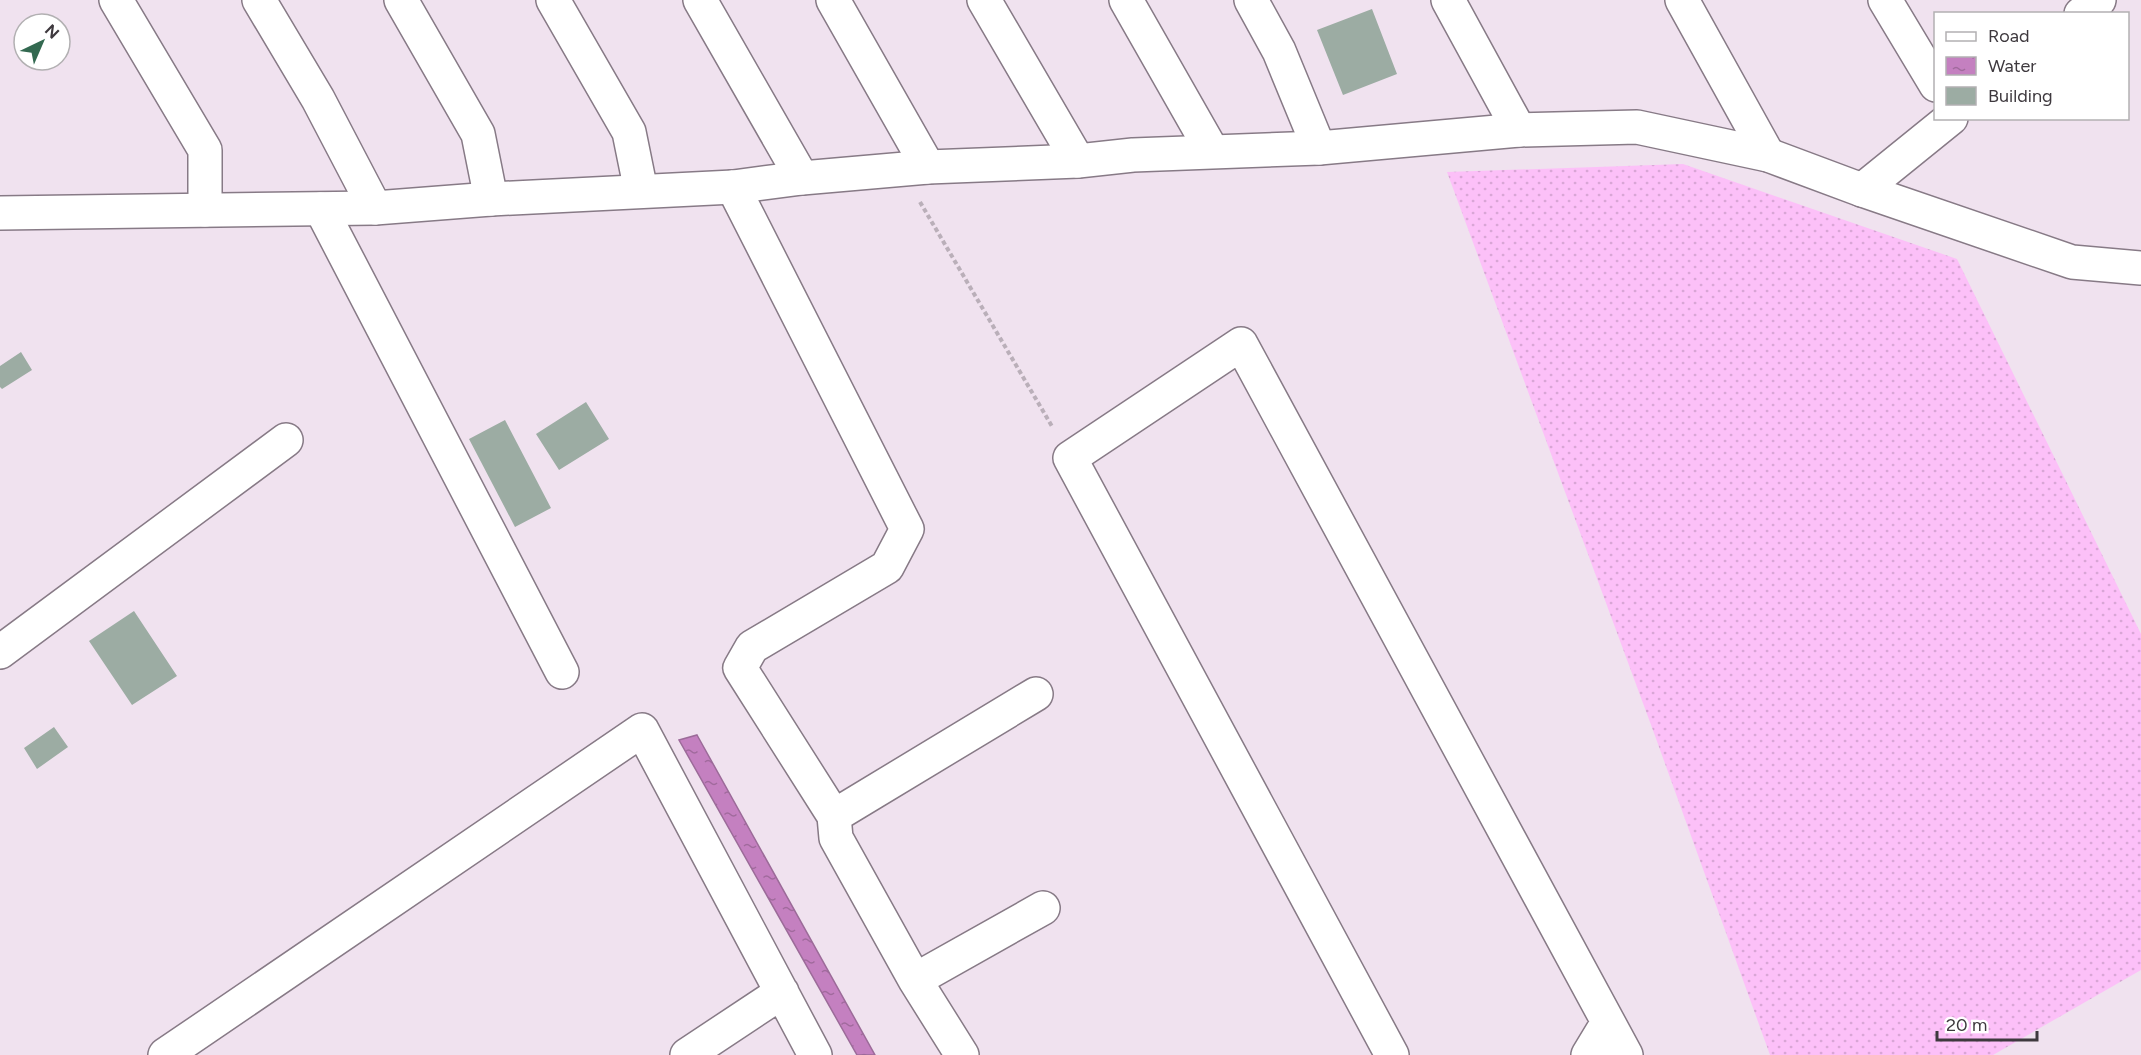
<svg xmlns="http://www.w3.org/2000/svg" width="2141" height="1055" viewBox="0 0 2141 1055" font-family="Figtree,sans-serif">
<defs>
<pattern id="grass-dots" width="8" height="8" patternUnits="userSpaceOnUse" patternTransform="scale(1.5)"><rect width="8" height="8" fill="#fcc0f8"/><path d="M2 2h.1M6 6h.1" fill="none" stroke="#d9a6d6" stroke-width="1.8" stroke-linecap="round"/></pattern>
<pattern id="water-ripples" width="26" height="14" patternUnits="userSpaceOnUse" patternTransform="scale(1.5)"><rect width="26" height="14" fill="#c480c0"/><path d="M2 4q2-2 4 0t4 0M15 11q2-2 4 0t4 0" fill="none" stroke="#a16a9d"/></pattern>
</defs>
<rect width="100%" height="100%" fill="#f0e2ef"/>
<path fill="url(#grass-dots)" d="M1683,164L1957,259L2141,634V970L1993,1055H1770L1654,733L1447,172Z"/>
<path fill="url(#water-ripples)" stroke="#9c6b99" stroke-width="1.5" d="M697,735L875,1055H857L679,740Z"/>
<path fill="#9caca3" d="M1372,9L1397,74L1343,95L1317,30Z
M21,352L32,370L2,389L0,387V366Z
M586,402L609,439L559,470L536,434Z
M505,420L551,508L515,527L469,439Z
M134,611L177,676L132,705L89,641Z
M54,727L68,747L37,769L24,748Z"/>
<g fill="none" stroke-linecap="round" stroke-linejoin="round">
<g stroke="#877a86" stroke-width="36">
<path id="minor" d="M116,0L205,150V210
M259,0L318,99L375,208
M401,0L478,134L491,199
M553,0L629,132L641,191
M700,0L802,178
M833,0L928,167
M984,0L1078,161
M1126,0L1212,151
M1251,0L1279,51L1319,148
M1448,0L1519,130
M1682,0L1768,155
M1885,0L1936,85
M2081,14L2099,0
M733,187L907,529L887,567L752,647L740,668L834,816L836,838L915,980L962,1055
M1862,190L1951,118
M321,209L562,672
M0,652L286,440
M834,816L1036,694
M915,980L1043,908
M165,1055L642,730L815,1055
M687,1055L782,992
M1392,1055L1070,458L1241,344L1626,1055
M1588,1055L1608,1022"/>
</g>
<g stroke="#877a86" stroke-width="36">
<path id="major" d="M0,213L375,208L491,199L733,187L802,178L928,167L1078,161L1133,155L1319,148L1519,130L1637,127L1768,155L1862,190L2072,262L2141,268"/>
</g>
<path stroke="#baafb9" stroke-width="4" stroke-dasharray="4.5 3" stroke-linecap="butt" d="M920,202L1053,428"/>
<use href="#minor" stroke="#fff" stroke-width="33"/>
<use href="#major" stroke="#fff" stroke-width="33"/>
</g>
<rect x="1934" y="12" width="195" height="108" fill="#ffffff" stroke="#b2b0b2" stroke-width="1.5"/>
<rect x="1946" y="32" width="30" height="9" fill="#ffffff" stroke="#b2b0b2" stroke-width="1.5"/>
<text x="1988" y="42" font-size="18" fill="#3e393e">Road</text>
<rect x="1946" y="57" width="30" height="18" fill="url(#water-ripples)" stroke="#b2b0b2" stroke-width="1.5"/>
<text x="1988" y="72" font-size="18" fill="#3e393e">Water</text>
<rect x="1946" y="87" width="30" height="18" fill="#9caca3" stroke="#b2b0b2" stroke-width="1.5"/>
<text x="1988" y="102" font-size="18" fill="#3e393e">Building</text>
<g transform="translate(42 42) rotate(44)"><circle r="28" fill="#ffffff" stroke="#b2b0b2" stroke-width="1.5"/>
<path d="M0-4.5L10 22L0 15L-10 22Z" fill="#336950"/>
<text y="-9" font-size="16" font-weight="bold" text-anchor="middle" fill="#3e393e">N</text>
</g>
<path d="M1937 1031v9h100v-9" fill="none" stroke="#3e393e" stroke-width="3"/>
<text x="1946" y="1031" font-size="18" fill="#3e393e" stroke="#ffffff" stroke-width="4.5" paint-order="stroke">20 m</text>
</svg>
